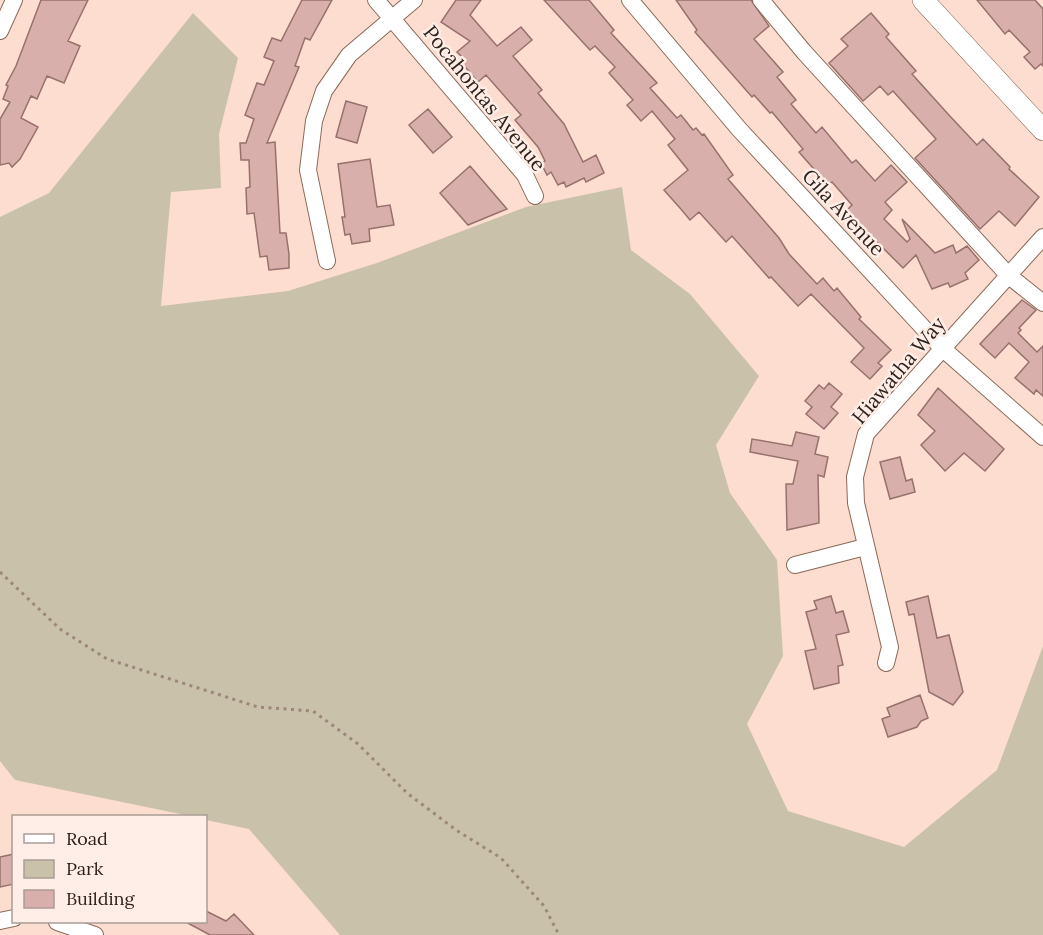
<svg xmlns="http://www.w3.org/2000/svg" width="1043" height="935" viewBox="0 0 1043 935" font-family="Lora,serif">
<rect width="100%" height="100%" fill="#fcddcf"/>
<path fill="#cac1aa" d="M193,13L238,58L219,134L221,188L171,192L161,306L288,291L377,263L526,207L622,187L631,250L690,294L759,376L716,445L730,493L777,560L783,656L747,724L788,811L904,847L997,770L1043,646V935H340L249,829L206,820V816H190L15,780L0,761V217L49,193Z"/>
<path fill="#d9afab" stroke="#97716e" stroke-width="1.5" d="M41,0H88L68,41L80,46L64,83L47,76L37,99L31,96L21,118L38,127L20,159L12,167L9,163L0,165V119L10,102L3,99L8,86L6,85L16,66Z
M302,0H332L310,40L305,38L295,66L299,67L267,143L275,142L280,233H286L289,254V268L269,270L267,256L260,257L254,213L247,214L246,188L250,187L249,160H241L240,143H246L254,119L245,115L257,83L264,85L274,61L264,57L272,38L281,41Z
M456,0H481L470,15L497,46L521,27L532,40L513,56L542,90L538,93L564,124L583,162L596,155L604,173L586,182L584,178L566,187L564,182L558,185L551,172L547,175L541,163L545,161L538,147L515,120L521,115L486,75L478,82L460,61L463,58L457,52L470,41L441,22Z
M544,0H589L614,30L611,33L657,83L650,88L677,118L681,115L693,130L696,128L702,135L704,134L733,175L728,179L779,238L789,254L817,284L823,278L834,291L837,288L861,317L859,319L891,350L878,363L882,366L870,379L851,362L864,348L811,294L798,306L771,277L769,278L732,236L726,242L699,212L690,220L680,208L664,190L688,170L668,145L675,139L652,111L641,121L627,105L633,100L609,73L615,67L595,46L590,50Z
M676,0H751L769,26L754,39L783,72L777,77L796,100L791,104L816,133L822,127L852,163L856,160L875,181L891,165L907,182L885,202L892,210L884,219L907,242L910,239L902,219L935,253L953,245L956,253L967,246L979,260L965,273L968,279L950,287L948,283L932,289L916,255L903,268L859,224L847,210L852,205L832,182L828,185L799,152L803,149L772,112L770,113L754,95L752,97L695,32L697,30Z
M977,0H1035L1043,9V66L1041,64L1035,69L1024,57L1030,52L1009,30L1005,34Z
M871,13L889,34L886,37L916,71L912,74L948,114L977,145L983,139L1010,167L1009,169L1039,197L1015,226L999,211L980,229L915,158L936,139L893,91L888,95L880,86L863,101L829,63L848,46L841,39Z
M346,101L367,107L357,143L336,137Z
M428,109L452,137L433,153L409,125Z
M370,159L377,207L390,205L394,225L369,229L370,241L352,244L350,234L345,235L342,217H345L338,164Z
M470,166L507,209L468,225L440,193Z
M1022,300L1036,310L1019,328L1021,330L1018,333L1037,352L1043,346V396L1036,390L1034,394L1015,378L1029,362L1009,343L995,358L980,344Z
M829,383L842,394L831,407L838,413L824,429L806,414L812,407L805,401L819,385L824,389Z
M938,388L1004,449L985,471L964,453L945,471L921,445L935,431L918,415Z
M796,432L819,437L815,454L828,457L824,477L818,475L819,523L787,530L786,484H793L798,461L750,452L752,439L792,446Z
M900,457L906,481L912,479L915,492L890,499L880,462Z
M831,596L836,613L843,611L849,632L836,635L843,665L838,666L839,683L814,689L805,651L816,649L806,612L817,609L814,601Z
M928,596L937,638L949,635L963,692L953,705L929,692L914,614L909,615L906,602Z
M920,695L928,718L921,721L917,727L888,737L882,719L890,716L887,708Z
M14,854V884L0,887V857Z
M206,911L226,921L234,914L254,935H210L184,921H206Z"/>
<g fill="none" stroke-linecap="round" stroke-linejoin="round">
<g stroke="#8a6959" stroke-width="18">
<path id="minor" d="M376,0L525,175L535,196
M630,0L739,129L942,348L1043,437
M761,0L804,52L1009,276L1043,303
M0,31L14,0
M327,261L308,170L314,121L324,91L349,55L414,0
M795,565L865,547
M886,663L890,647L856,503L855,477L866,434L1043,237
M0,921L14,918
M57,922L95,935"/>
</g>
<g stroke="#8a6959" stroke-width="22">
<path id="major" d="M923,0L1043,130"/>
</g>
<path stroke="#9d867c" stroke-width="3" stroke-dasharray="3 4.5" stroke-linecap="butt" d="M0,572L60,629L107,659L258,707L313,711L358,744L407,793L456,830L501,858L544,906L559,935"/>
<use href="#minor" stroke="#fff" stroke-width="16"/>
<use href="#major" stroke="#fff" stroke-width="21"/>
</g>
<g text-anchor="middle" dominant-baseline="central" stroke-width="5" stroke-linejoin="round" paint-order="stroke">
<g font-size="20" fill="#2f211b" stroke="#feeee7">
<text transform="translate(485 98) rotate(51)">Pocahontas Avenue</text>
<text transform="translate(844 212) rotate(47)">Gila Avenue</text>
<text transform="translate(898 370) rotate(-50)">Hiawatha Way</text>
</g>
</g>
<rect x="12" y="815" width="195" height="108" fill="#feeee7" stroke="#ab9c95" stroke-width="1.5"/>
<rect x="24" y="834" width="30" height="9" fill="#ffffff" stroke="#ab9c95" stroke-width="1.5"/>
<text x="66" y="845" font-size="18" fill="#2f211b">Road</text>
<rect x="24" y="860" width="30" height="18" fill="#cac1aa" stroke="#ab9c95" stroke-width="1.5"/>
<text x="66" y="875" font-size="18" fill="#2f211b">Park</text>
<rect x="24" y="890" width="30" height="18" fill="#d9afab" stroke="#ab9c95" stroke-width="1.5"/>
<text x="66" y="905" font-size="18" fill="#2f211b">Building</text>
</svg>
